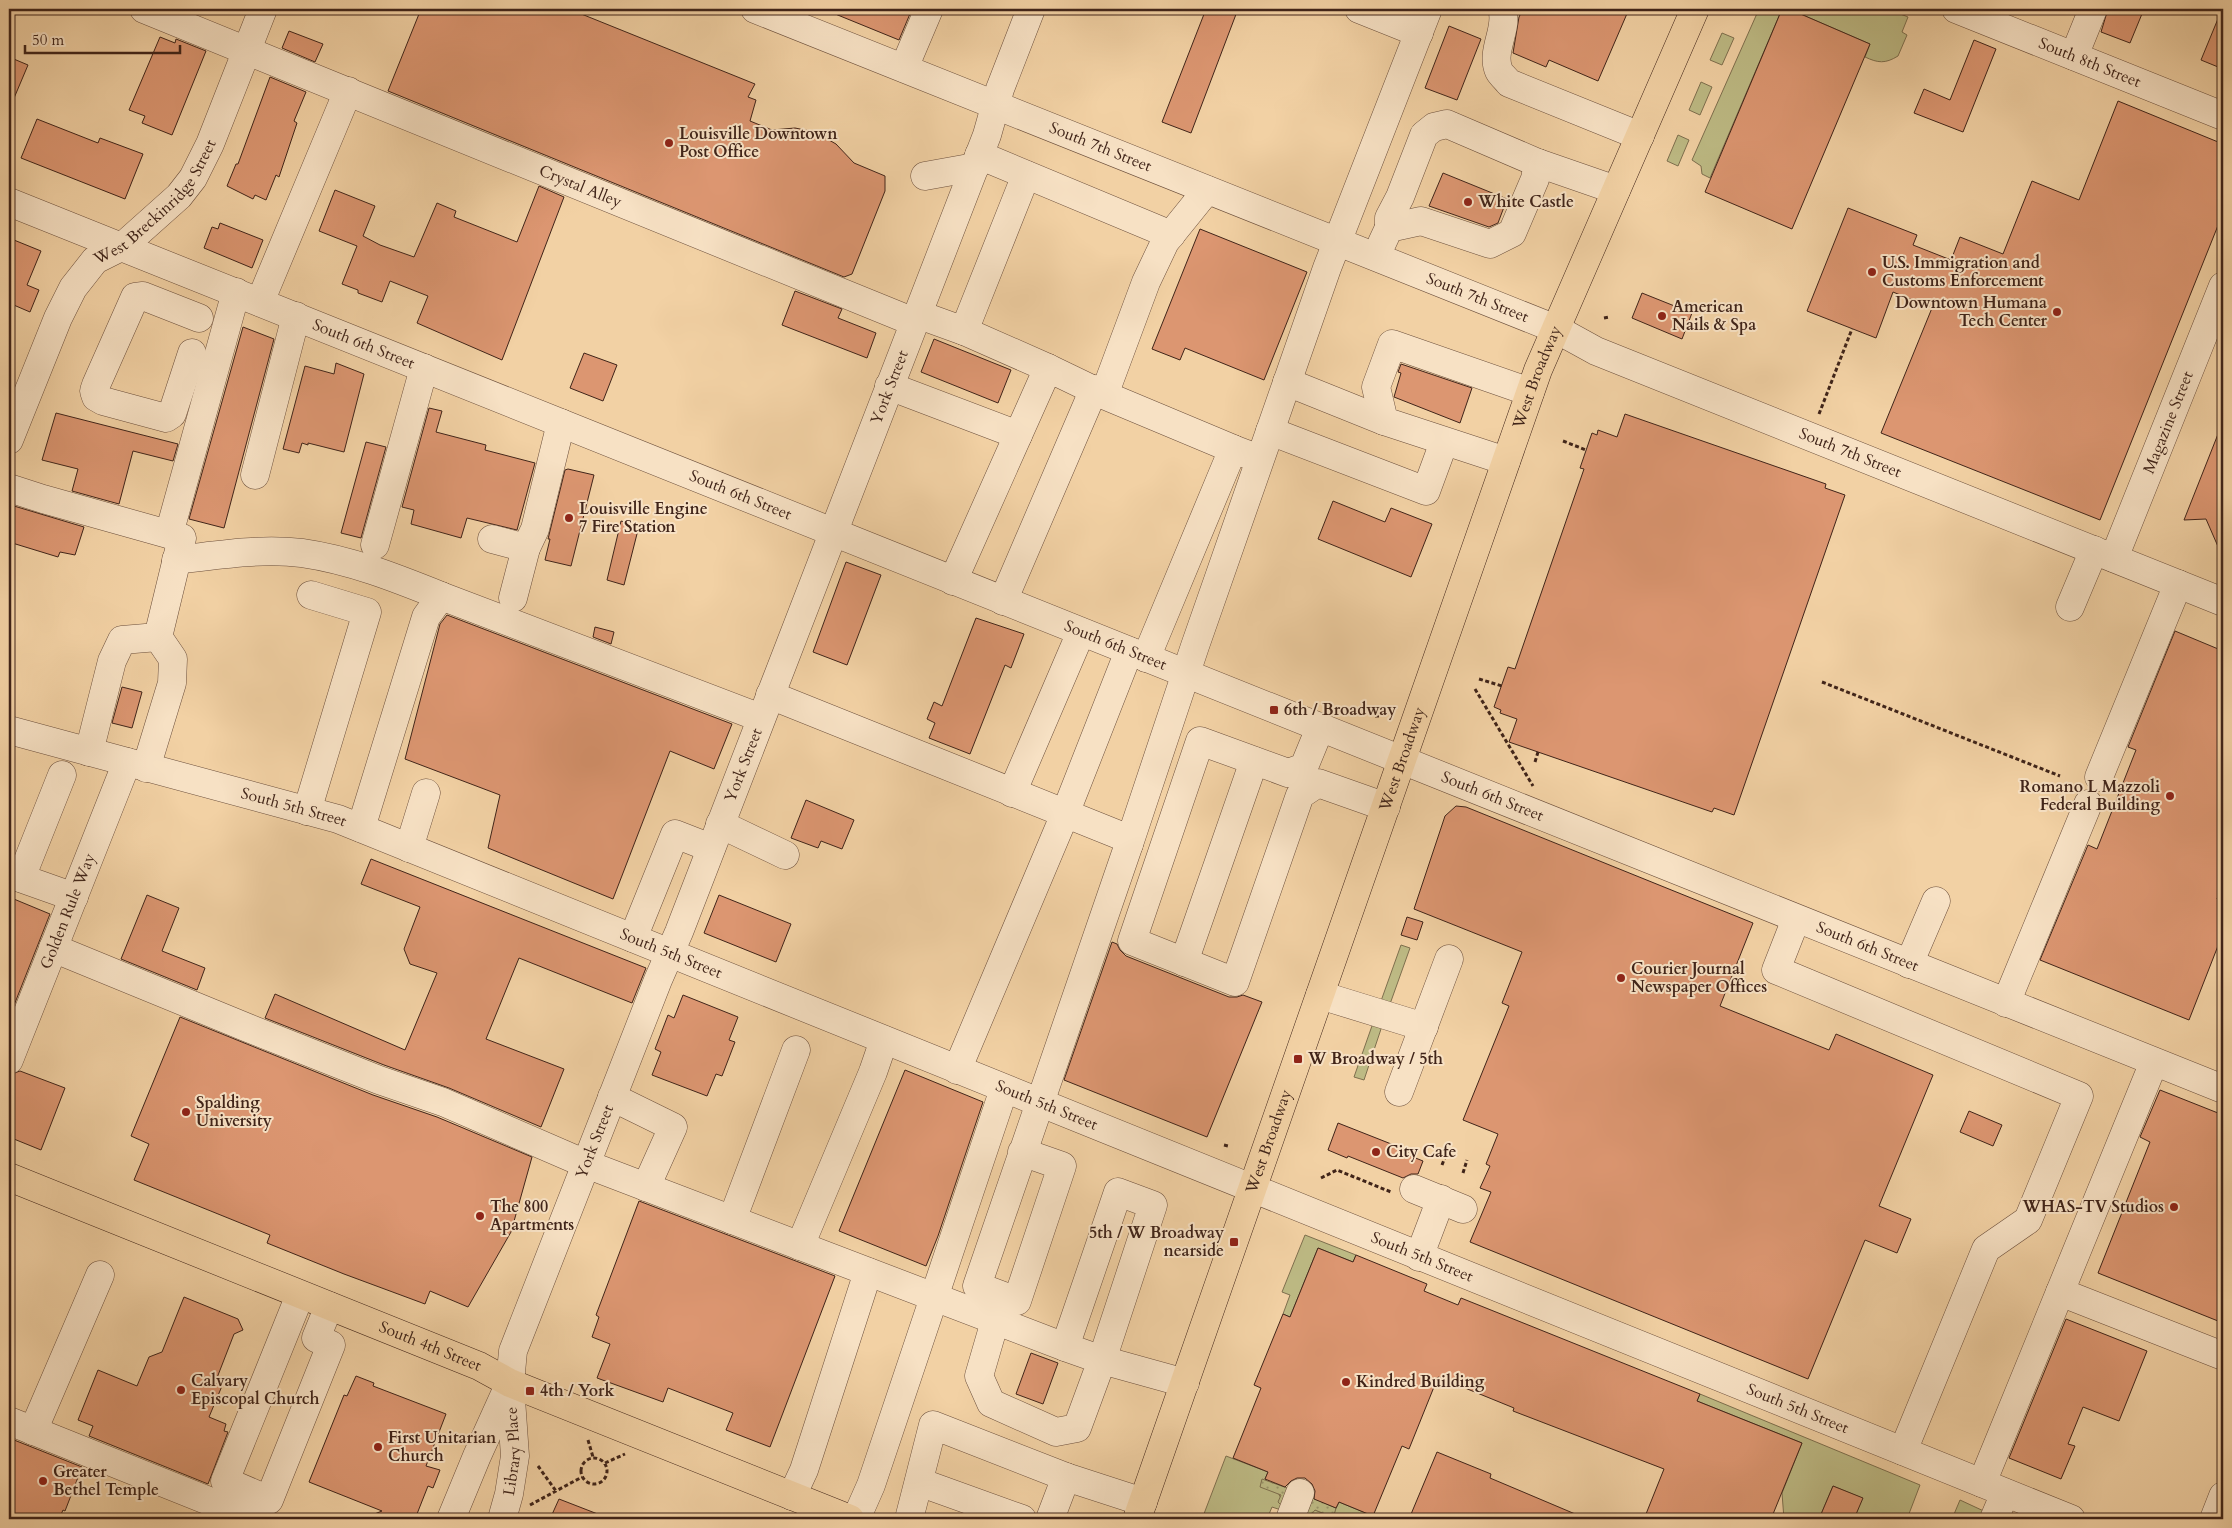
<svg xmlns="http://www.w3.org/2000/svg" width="2232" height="1528" viewBox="0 0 2232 1528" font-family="Cardo,serif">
<defs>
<pattern id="park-dots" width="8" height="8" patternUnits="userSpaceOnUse" patternTransform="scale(1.25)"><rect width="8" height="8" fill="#bdba84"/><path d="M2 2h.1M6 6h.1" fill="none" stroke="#9b976b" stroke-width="1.8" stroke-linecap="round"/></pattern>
</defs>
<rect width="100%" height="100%" fill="#f2d1a4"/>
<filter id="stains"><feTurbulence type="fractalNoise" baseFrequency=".004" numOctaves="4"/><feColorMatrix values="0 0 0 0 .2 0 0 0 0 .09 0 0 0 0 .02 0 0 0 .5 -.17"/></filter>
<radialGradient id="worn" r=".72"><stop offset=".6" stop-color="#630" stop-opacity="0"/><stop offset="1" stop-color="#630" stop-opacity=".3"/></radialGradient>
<path fill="#bdba84" stroke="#7e6f4e" d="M1759,9H1782L1710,178L1702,174L1701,166L1692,160Z
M1789,9H1888L1908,17L1902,32L1907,35L1898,56C1885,64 1878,63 1865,57L1870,44Z
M1722,33L1734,38L1722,65L1710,60Z
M1701,82L1712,87L1700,115L1689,110Z
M1678,135L1689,140L1678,166L1667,161Z
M1401,945L1410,948L1390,1004L1381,1001Z
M1373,1023L1382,1026L1364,1080L1354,1077Z
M1305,1235L1356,1255L1353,1262L1318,1248L1290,1317L1283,1314L1290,1295L1282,1292Z
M1700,1394L1920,1485L1907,1519H1869L1856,1514L1862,1498L1833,1486L1819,1519H1784L1782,1493L1802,1443L1697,1401Z
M1226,1456L1268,1472L1265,1479C1273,1488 1286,1497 1281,1510L1272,1507L1267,1519H1202Z
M1960,1500L1988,1513L1985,1519H1952Z
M1339,1502L1373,1516L1374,1519L1304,1518L1306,1515L1315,1510L1330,1516L1333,1515Z"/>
<path fill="url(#park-dots)" stroke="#7e6f4e" d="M1262,1479L1290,1489L1283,1507L1278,1502L1281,1495L1260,1487Z
M1313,1498L1336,1508L1334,1515L1330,1516L1315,1510L1309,1517L1306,1515Z"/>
<path fill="#dc9671" stroke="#402419" d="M421,9H569L755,84L748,97L756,100L750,121L772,130L795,128L815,132L836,144L854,163L885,176V191L852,274L844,277L388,91Z
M823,9H912L899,40Z
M1206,9H1238L1191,133L1162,122Z
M1523,9H1629L1598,81L1549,60L1546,67L1513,53L1519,17Z
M1782,9H1789L1870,44L1792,229L1705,192Z
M2108,9H2144L2130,43L2101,32Z
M2222,9H2223V69L2201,60Z
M1449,26L1481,39L1457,100L1425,88Z
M289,31L323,44L315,62L282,48Z
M160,37L175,43L176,39L206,51L172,135L142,123L145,116L129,110Z
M1974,40L1996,49L1963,132L1914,113L1924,89L1950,100Z
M9,57L28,65L9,110Z
M270,77L306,92L294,121L297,123L279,177L276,175L266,200L255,195L253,199L227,186L236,164H238Z
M2118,101L2223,144V213L2100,520L1881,433L1932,308L1893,292L1876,338L1807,311L1848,208L1917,235L1913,245L1951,260L1960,237L2003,254L2032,181L2079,200Z
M37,119L98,143L100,138L143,154L125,199L21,158Z
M1443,173L1507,199L1498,223L1489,227L1429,206Z
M539,186L564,197L502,360L417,323L428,296L390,281L382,302L358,293V290L342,284L357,246L319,231L335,190L375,206L363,236L380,245L414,257L437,203L456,211L454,217L517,242Z
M220,223L263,240L252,268L204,248L212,227L218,229Z
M1200,229L1307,272L1264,380L1185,348L1180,360L1152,349Z
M9,238L41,251L27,285L39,290L30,312L9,303Z
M795,291L842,309L838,318L876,333L867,358L782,325Z
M1642,293L1692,313L1682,339L1632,318Z
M243,327L274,339L224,528L189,519Z
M934,339L1011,370L998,403L921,372Z
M584,353L617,365L603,401L570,388Z
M336,363L364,374L344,452L308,443V445L302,443L299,453L283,449L305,366L334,374Z
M1401,364L1472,388L1460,423L1394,397L1401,373L1398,372Z
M429,408L442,411L436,432L486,445L485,450L535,463L517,530L467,518L461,538L411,524L414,510L402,507Z
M56,413L178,444L173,461L133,451L119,504L72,491L78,469L42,460Z
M1625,414L1826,484L1825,488L1845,495L1734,815L1714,808L1712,812L1509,742L1517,719L1500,713L1501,710L1494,707L1508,667L1515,669L1584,469L1580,468L1592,433L1597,435L1598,430L1617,437Z
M2222,424H2223V558L2206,519L2184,520Z
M366,442L386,447L361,538L341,533Z
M568,469L594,475L571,566L545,560L550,539H548L565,470Z
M1333,501L1385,522L1391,508L1432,524L1411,577L1318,539Z
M14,506L84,527L75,555L60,552L58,557L9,542V520Z
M621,521L639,526L624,585L607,580Z
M846,562L881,575L847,665L813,652Z
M447,615L732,724L714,769L670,751L613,899L488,848L500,795L405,759L440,624Z
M976,618L1024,634L1011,668L1005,665L970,754L929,738L935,723L927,719L934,702L942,706Z
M595,627L614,632L611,644L593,637Z
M2175,631L2223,651V883L2217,899L2223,902V933L2189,1020L2040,960L2088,845L2097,849L2136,750L2128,747Z
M122,687L142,692L132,728L112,723Z
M806,800L854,820L842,849L821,841L818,848L791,838Z
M1456,806L1466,807L1753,923L1720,1006L1829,1050L1836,1034L1933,1075L1879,1206L1911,1219L1897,1253L1865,1240L1808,1379L1470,1242L1491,1192L1480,1188L1490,1166L1486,1164L1498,1134L1463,1120L1509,1006L1502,1003L1522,952L1414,909L1445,816Z
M371,859L646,968L632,1003L519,958L486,1039L564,1069L541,1127L449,1088L384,1065L265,1018L275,994L405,1050L437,973L410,964L404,949L420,907L361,884Z
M147,895L179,908L162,951L205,968L197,990L121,959Z
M719,895L791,924L776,962L704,933Z
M9,897L50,914L9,1018Z
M1407,917L1423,922L1417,940L1401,935Z
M1112,942L1117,944L1120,950L1126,956L1229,997H1237L1243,995L1262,1002L1207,1137L1064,1080Z
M683,995L738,1017L729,1040L735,1042L722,1076L716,1074L707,1096L652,1075L661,1052L655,1049L668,1015L674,1018Z
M180,1017L373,1095L437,1117L532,1157L511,1232L468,1307L430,1291L425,1304L344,1274L267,1243L270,1235L134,1180L149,1144L131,1136Z
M905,1070L983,1102L938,1236L926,1266L839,1231Z
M20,1071L65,1088L41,1150L9,1137V1075Z
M2160,1090L2223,1115V1323L2098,1273L2150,1142L2140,1137Z
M1969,1111L2002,1125L1993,1146L1960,1132Z
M1338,1123L1409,1151L1408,1155L1423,1161L1418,1174H1411L1403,1178L1348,1156L1347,1158L1328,1150Z
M639,1201L835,1276L770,1447L726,1430L733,1413L668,1388L663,1402L597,1378L610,1344L592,1337L599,1317L596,1315Z
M1318,1248L1353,1262L1356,1255L1427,1284L1424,1291L1458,1305L1461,1298L1700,1394L1697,1401L1802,1443L1771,1519H1644L1664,1469L1513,1411L1514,1408L1438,1377L1409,1449L1402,1446L1373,1516L1339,1502L1336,1508L1314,1499L1315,1491L1312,1484L1305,1478H1297L1291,1481L1285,1487L1265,1479L1268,1472L1233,1458L1261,1388L1254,1385L1283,1314L1290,1317Z
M184,1297L238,1319L243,1330L234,1334L215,1383L222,1386L209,1417L226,1424L224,1431L228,1432L208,1484L89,1436L93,1426L78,1420L98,1370L137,1386L149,1357L162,1352Z
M2066,1319L2147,1351L2119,1421L2083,1407L2068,1444L2075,1446L2061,1479L2009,1458Z
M1031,1353L1058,1363L1043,1404L1016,1394Z
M356,1376L374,1383L373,1386L446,1414L426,1466L440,1470L433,1488L428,1486L415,1519H362L382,1511L309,1482L344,1395L347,1396Z
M9,1438L82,1467L65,1511L63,1510L59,1519H9Z
M1437,1452L1491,1474L1490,1478L1587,1519H1409Z
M1833,1486L1863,1498L1854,1519H1819Z
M559,1499L608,1518V1519H550Z"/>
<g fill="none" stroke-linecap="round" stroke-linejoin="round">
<g stroke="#6c4f3c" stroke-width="29">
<g id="minor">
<path id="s1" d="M144,9L914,322"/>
<path id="s2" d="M755,9L1556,329L1596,351L2223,602"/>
<path d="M1359,9L1419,33"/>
<path d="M1502,9C1509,28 1490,51 1499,71C1501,75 1506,79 1509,83L1640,136"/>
<path id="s3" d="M1956,9L2223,116"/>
<path d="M2074,56L2093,9"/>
<path d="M904,68L929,9"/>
<path d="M979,155L1171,235"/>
<path d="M925,176L975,167"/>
<path id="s4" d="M9,202L2223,1089"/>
<path d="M1389,228V218L1400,197L1424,135L1434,127L1447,124L1538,163L1616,190"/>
<path d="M1382,243L1389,228L1421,221L1490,244L1512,233L1535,179L1538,163"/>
<path d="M260,302L348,91"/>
<path d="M917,314L964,331L1026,175"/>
<path d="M964,331L1048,368"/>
<path d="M192,353L172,414L166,418L103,401L96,397L94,391L96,385L135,297L143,296L199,318"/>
<path d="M1287,382L1384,421"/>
<path d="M889,386L1018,435"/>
<path d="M1104,395L1146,282L1165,242L1207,190"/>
<path d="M1270,431L1426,491L1444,442"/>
<path id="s5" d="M9,440L58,318L73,288L95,260L123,246L179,196L193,178L210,144L263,9"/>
<path d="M1506,461L1384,421L1376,387L1392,344L1530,392"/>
<path d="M255,475L296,316"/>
<path d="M9,488L43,499L182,538L158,637L173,659L172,683L146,768"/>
<path d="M169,534L236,292"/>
<path d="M492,539L526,548"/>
<path d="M375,545L424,368"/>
<path id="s6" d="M2114,558L2223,286"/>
<path d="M176,560C217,555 261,548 302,553C351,560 396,578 441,596"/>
<path d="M953,581L1048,368L1104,395L1233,449"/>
<path d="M513,598L526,548L535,529L561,423"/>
<path d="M1003,601L1094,389"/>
<path d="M2070,607L2094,550"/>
<path d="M1146,658L1233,449L1249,455"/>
<path d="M770,695L1124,837L1129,844L977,1286L1017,1301L1062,1166L1022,1152"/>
<path d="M1320,728L1304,767L1288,773L1200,741L1132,941L1235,982L1300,795L1318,783L1386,807"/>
<path id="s7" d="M9,730L338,819L2071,1519"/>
<path d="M89,752L112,661L122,640L158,637"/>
<path d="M2099,777L2178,584"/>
<path d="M1012,793L1081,632"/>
<path d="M307,811L367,612L311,595"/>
<path d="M720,824L785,855"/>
<path d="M361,828L426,617L441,596L761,718"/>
<path d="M1129,844L1195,646L1327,268L1428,9"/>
<path d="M409,848L426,793"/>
<path d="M9,874L74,897"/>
<path d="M21,878L62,775"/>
<path d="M1796,919L1776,970L2079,1096L2028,1220L1986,1249L1903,1451"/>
<path d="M633,938L675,834L711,848"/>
<path d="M53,948L248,1028L379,1080L443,1102L586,1164L1065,1347"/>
<path d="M1184,962L1254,761"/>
<path d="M1909,964L1936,901"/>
<path d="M1320,995L1424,1027"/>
<path d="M2006,1003L2088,804"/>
<path id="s8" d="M9,1060L127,762"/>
<path d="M957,1070L1065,814L1129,651"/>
<path d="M1399,1092L1449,959"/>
<path d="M612,1097L673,1127L646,1187"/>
<path d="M1414,1189L1463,1209"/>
<path d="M732,1220L796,1050"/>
<path d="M800,1246L873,1072L884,1040"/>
<path d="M1419,1257L1441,1199"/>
<path d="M2060,1292L2223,1356"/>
<path d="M300,1295L225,1481L269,1500L331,1345L316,1338L329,1306"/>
<path d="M995,1321L979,1376L991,1403L1056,1432L1077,1428L1102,1360L1065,1347L1118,1192L1153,1205L1102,1360L1185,1383"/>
<path d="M9,1421L254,1519"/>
<path d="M33,1431L100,1275"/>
<path d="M1066,1477L1143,1502"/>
<path d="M919,1482L1022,1519"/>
<path d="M1982,1483L2154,1062"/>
<path d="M792,1496L804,1470L868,1272"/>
<path id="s9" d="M451,1519L477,1456L510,1383L513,1351L658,980L679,932L987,135L1000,89L1031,9"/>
<path id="s10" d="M502,1519L509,1494L515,1456L510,1385"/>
<path d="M856,1519L871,1485L1004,1089"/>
<path d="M909,1519L933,1425L1066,1477L1050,1519"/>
<path d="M1290,1519L1300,1493"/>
<path d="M1994,1519L2005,1493"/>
<path d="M2214,1519L2223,1496"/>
</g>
</g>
<g stroke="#402419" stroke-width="29">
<g id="major">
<path id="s11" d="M9,1177L479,1366L510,1383L850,1519"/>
<path id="s12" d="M1137,1519L1538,370L1695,9"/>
</g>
</g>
<path stroke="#402419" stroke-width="3" stroke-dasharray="4 2.5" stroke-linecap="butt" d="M1604,318L1609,317
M1819,414L1852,329
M1563,441L1586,450
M1479,679L1502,686
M1822,682L2060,776
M1475,689L1533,786
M1375,716H1381
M1535,762L1538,752
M1224,1145L1228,1146
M1442,1165L1447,1152
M1463,1173L1467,1160
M1321,1178L1337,1170L1391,1192
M588,1440L593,1457
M581 1471a13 13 0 1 1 26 0a13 13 0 1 1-26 0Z
M605,1463L625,1454
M538,1466L556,1491
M530,1505L582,1477"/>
<use href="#minor" stroke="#f7e1c4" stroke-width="28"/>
<use href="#major" stroke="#f2d1a4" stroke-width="28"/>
</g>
<g fill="#8f2418" stroke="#f7e1c4" stroke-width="2">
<circle cx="669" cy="143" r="5"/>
<circle cx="1468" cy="202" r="5"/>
<circle cx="1872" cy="272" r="5"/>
<circle cx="2057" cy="312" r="5"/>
<circle cx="1662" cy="316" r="5"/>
<circle cx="569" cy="518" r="5"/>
<rect x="1269" y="705" width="10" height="10" rx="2.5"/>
<circle cx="2170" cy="796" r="5"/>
<circle cx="1621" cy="978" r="5"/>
<rect x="1293" y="1054" width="10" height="10" rx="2.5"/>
<circle cx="186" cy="1112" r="5"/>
<circle cx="1376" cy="1152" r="5"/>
<circle cx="2174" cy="1207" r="5"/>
<circle cx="480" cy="1216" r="5"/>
<rect x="1229" y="1237" width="10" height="10" rx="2.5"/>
<circle cx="1346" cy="1382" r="5"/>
<circle cx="181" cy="1390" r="5"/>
<rect x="525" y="1386" width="10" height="10" rx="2.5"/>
<circle cx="378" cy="1447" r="5"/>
<circle cx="43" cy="1481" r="5"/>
</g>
<g text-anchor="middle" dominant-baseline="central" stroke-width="4" stroke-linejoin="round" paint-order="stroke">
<g font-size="16" fill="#402419" stroke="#f7e1c4">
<text stroke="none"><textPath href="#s3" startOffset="144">South 8th Street</textPath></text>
<text stroke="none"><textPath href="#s2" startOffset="372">South 7th Street</textPath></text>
<text stroke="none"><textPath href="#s1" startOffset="471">Crystal Alley</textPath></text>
<text stroke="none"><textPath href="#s5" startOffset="286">West Breckinridge Street</textPath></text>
<text stroke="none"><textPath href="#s2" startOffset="778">South 7th Street</textPath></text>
<text stroke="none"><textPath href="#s4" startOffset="382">South 6th Street</textPath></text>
<text stroke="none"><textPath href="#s12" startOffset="1210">West Broadway</textPath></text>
<text stroke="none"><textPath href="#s9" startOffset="1215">York Street</textPath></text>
<text stroke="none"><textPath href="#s6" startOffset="146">Magazine Street</textPath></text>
<text stroke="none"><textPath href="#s2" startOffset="1182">South 7th Street</textPath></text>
<text stroke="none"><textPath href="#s4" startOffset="788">South 6th Street</textPath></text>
<text stroke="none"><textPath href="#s4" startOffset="1192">South 6th Street</textPath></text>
<text stroke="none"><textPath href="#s12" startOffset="805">West Broadway</textPath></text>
<text stroke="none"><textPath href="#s9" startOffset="810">York Street</textPath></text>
<text stroke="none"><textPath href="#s4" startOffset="1598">South 6th Street</textPath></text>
<text stroke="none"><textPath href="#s7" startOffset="295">South 5th Street</textPath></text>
<text stroke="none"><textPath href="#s8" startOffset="160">Golden Rule Way</textPath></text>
<text stroke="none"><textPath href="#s4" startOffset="2002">South 6th Street</textPath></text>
<text stroke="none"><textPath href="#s7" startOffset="700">South 5th Street</textPath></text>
<text stroke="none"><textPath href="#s7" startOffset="1105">South 5th Street</textPath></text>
<text stroke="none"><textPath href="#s12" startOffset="400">West Broadway</textPath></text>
<text stroke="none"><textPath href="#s9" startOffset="405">York Street</textPath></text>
<text stroke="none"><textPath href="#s7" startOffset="1510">South 5th Street</textPath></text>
<text stroke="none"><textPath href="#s11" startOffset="454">South 4th Street</textPath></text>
<text stroke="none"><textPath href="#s7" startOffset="1915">South 5th Street</textPath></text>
<text stroke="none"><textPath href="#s10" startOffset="69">Library Place</textPath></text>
</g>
<g font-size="16" font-weight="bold" fill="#402419" stroke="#f7e1c4" text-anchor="start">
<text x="679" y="134">Louisville Downtown<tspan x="679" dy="18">Post Office</tspan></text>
<text x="1478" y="202">White Castle</text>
<text x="1882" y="263">U.S. Immigration and<tspan x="1882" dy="18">Customs Enforcement</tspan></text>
<text x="2047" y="303" text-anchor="end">Downtown Humana<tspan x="2047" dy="18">Tech Center</tspan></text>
<text x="1672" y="307">American<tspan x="1672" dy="18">Nails &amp; Spa</tspan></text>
<text x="579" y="509">Louisville Engine<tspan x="579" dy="18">7 Fire Station</tspan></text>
<text x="1284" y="710">6th / Broadway</text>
<text x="2160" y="787" text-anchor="end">Romano L Mazzoli<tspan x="2160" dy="18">Federal Building</tspan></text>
<text x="1631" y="969">Courier Journal<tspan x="1631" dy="18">Newspaper Offices</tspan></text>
<text x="1308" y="1059">W Broadway / 5th</text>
<text x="196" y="1103">Spalding<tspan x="196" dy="18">University</tspan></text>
<text x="1386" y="1152">City Cafe</text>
<text x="490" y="1207">The 800<tspan x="490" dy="18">Apartments</tspan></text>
<text x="2164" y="1207" text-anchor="end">WHAS-TV Studios</text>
<text x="1224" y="1233" text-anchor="end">5th / W Broadway<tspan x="1224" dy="18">nearside</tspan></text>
<text x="191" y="1381">Calvary<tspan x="191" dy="18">Episcopal Church</tspan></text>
<text x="1356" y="1382">Kindred Building</text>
<text x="540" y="1391">4th / York</text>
<text x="388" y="1438">First Unitarian<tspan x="388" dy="18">Church</tspan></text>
<text x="53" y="1472">Greater<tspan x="53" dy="18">Bethel Temple</tspan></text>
</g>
</g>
<rect width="2232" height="1528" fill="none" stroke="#f2d1a4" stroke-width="30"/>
<rect x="10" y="10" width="2212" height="1508" fill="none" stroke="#402419" stroke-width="2.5"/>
<rect x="15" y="15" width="2202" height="1498" fill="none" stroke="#402419"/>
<path d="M25 45v8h155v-8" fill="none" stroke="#402419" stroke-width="2.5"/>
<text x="32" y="45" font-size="15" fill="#402419" stroke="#f7e1c4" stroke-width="4" paint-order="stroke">50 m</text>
<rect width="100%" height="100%" filter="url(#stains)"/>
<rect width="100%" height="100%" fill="url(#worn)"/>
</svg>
